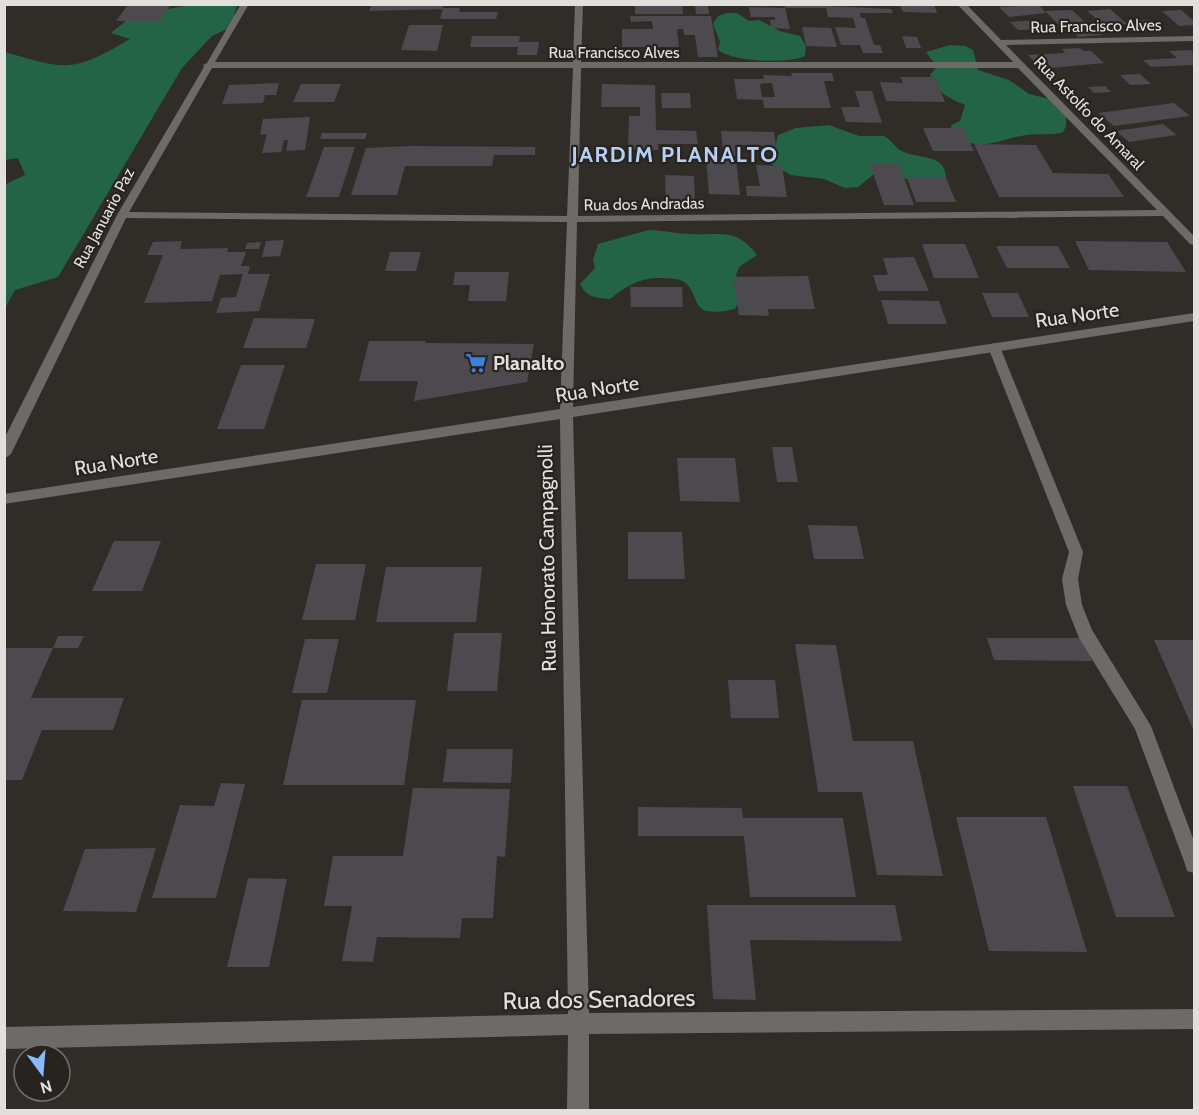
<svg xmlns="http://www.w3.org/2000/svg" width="1199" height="1115" viewBox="0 0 1199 1115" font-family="Cabin,sans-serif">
<rect width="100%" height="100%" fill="#302d29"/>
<path fill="#236346" d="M190,5H237L231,27L212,36L182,68L58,277L15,290L5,308L4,185L25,175L18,158L5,160V52C68,70 72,73 130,39L111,33L133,15Z
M727,13H737L749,21L759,20L780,31L800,36L806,46L805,56C788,64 733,62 718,50L720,42L713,24L718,16Z
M950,45L965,46L973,50L978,70L1009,80L1029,94L1050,99L1066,115V126L1063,132C1050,136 1039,133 1026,135C995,140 977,156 950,130L952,125L960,121L965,105C951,99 935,92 930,75L937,67L926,52Z
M829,125L859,136H884C892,140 895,148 902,151C918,160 945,152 946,178L905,179L892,172L878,171L858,187L845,188L824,179L791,175L771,164L778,135L796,128Z
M649,230C663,230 676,234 691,234C723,236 735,227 757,255L739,267L736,275L744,292L735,309C683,321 704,292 682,281C678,278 669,279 664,278C640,277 628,285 610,299C597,298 586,297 580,284L595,268L593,260L598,244Z"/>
<path fill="#4c494f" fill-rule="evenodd" d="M372,4H444L443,9L369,11Z
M635,4H682L683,14H635Z
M695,4H708L709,14H696Z
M784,4L891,9L893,13H860L861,18H865L874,45H880L883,53H863L860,45H841L835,27L856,28L853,18L828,17L826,8H785L790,29L771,28L770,20H775V17H751L749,7L785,8Z
M899,4H934L937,13L903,12Z
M1039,5L1046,13L1009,17L999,7Z
M127,6H170L159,21H116Z
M443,8H460L459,12H498L496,19H440Z
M1110,9L1127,24L1104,25L1087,11Z
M1072,10L1087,24L1060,26L1045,11Z
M1181,10L1194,21V25L1179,26L1162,11Z
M630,16H711L718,57H698L695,35H684L683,29H677L679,47H622V29H653L652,21L631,22Z
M1035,20L1044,29L1018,30L1010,22Z
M1151,20L1163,31L1138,32L1125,21Z
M409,25H443L437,51L401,50Z
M802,27L831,28L837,47L806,46Z
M1094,28L1102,35L1078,37L1071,29Z
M472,36H520L519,42H539L537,55H517L518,47H470Z
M902,36L917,37L921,48H906Z
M1080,48L1084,51H1091L1104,63L1041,69L1028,55L1065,53L1062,49Z
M1192,50L1194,65L1151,67L1143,60L1177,58L1169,51Z
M791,73H832L834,81H824L831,108H764L763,100L737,99L734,79H764L763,75L792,76ZM764,83H772L775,97H762L760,84Z
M1140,74L1151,84L1130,85L1120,75Z
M900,77H935L945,102L886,101L880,82L903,83Z
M279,83L276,95H265L263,103L222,104L229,85Z
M301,84H341L334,102H293Z
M602,84L655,85L656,130L696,131L698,144H658V150L628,149L629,116H640V107H601Z
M1105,86L1111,92L1094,93L1088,87Z
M855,91H872L882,123L846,122L841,107H860Z
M661,93H690L691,108H662Z
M1174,103L1190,116L1114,126L1098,113Z
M310,117L305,150L286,151L288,140H284L281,152L262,153L267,134L260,135L263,119Z
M1163,124L1177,135L1129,142L1116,131Z
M923,128H963L974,151H933Z
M721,131L774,132L776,146L740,145L742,159H736L740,195L709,194L706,159H724Z
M322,133H367L365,139H320Z
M974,144L1036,145L1053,173L1108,174L1124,197H999Z
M410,146L535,147V155H494L492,166H405L397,195H351L366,148Z
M324,147H355L339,197H306Z
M870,164H899L914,205H884Z
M756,165L782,166L787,197L747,196L746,186H760Z
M665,175L694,176L695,202L666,201Z
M907,178H946L956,202H916Z
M284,240L280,256L262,257L266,241Z
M182,241L180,249L228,248L227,252H246L241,266H250L248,274H270L259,311L216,313L221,298L236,297L243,274L220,275L212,301L144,303L163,255H147L153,242Z
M1075,241L1167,242L1186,272L1089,270Z
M261,242L259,249H245L247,243Z
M922,244H965L979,278H934Z
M996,246H1058L1070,268H1007Z
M390,252H421L416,271H385Z
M914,257L929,291H878L873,275H888L883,258Z
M455,272H509L506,301H468L470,285H453Z
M808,276L815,309H768L769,316L739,315L733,277Z
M630,287H682L683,307H631Z
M982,293H1018L1029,317H992Z
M881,300L939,301L947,324H888Z
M254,318L315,319L306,348H243Z
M369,341H426L425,343L534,344L527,382L414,401L418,381H359Z
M241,365H285L264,429H217Z
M772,447H792L798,482H777Z
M677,458H735L740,502L680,501Z
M808,525L857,526L864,559H814Z
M628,532H682L685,579H628Z
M114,541H161L142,591H92Z
M316,564H366L355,620H302Z
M386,567H482L476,622H376Z
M454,633H502L497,691H447Z
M58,636H84L78,648H53Z
M987,638H1084L1092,661L994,660Z
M305,639H339L327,693H292Z
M1154,640H1194V732L1190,722Z
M795,644L836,645L853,741H913L943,876L877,875L862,792H818Z
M4,648H53L31,698H124L113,730H42L22,780H4Z
M728,680H775L779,718H731Z
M302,700H416L404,785H283Z
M447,749H513L511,783L443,782Z
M221,783L245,784L216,898H152L180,805L214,806Z
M1073,786H1127L1175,917H1116Z
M413,788L510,789L505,857L497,856L493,918H462L460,938L377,937L373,962L342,961L352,906H324L333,856H403Z
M638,807L742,808L743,818H843L856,897H750L744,836H638Z
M956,817H1046L1087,952L989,951Z
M156,848L136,912L63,911L85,849Z
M248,878L287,879L269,967H227Z
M707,905H895L902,941L750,940L756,1000L713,999Z"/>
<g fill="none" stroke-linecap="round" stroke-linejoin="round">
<path fill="#6d6a6a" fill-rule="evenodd" d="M994,343L1000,347L1083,552L1078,579L1082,605L1092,630L1151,726L1194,841V873L1187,871L1185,864L1135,729L1079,638L1066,605L1062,579L1069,552L988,347Z"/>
<path fill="#6d6a6a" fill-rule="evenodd" d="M241,4H249L215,62H573L575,4H583L581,62H1013L957,4H966L1001,40L1194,36V41L1006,45L1194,236V245L1190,244L1163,216L577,222L573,407L1194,313V321L573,417L589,1013L1194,1009V1029L589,1034V1110H567L568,1035L4,1049V1027L568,1014L560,419L4,504V494L560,409L567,222L126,218L11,454L4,459V439L117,215L204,67L203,65L207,63ZM212,68H573L567,216L129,212ZM581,68H1018L1157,210L578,216Z"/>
</g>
<defs>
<g id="supermarket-bare" transform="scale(1.62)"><path d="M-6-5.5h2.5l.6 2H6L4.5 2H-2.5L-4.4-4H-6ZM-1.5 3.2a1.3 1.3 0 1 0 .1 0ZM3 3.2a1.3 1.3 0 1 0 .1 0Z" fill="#3f7fe0" stroke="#27231f" stroke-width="2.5" paint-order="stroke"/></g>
</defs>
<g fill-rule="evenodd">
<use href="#supermarket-bare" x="476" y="363"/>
</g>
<g text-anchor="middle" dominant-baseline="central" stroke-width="4.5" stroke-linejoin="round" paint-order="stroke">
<g font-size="16" fill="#e2e0dd" stroke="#27231f">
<text transform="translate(1096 26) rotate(-1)">Rua Francisco Alves</text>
<text x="614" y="52">Rua Francisco Alves</text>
<text transform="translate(1089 113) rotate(46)">Rua Astolfo do Amaral</text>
<text transform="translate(644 204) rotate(-1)">Rua dos Andradas</text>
<text transform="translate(104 218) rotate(-62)">Rua Januario Paz</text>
</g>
<g font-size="20" fill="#e2e0dd" stroke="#27231f">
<text transform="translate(1077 315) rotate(-8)">Rua Norte</text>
<text transform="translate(597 389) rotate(-9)">Rua Norte</text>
<text transform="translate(116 462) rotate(-9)">Rua Norte</text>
<text transform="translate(547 558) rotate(-91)">Rua Honorato Campagnolli</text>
</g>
<g font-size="20" font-weight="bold" fill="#e2e0dd" stroke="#27231f" text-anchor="start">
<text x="493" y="363">Planalto</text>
</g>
<g font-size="22" font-weight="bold" letter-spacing="1.5" fill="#b5cff5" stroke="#27231f">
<text x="675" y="154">JARDIM PLANALTO</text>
</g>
<g font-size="24" fill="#e2e0dd" stroke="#27231f">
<text transform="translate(599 999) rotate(-1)">Rua dos Senadores</text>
</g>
</g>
<rect width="1199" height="1115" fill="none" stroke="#e2e0dd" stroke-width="12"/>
<g transform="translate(42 1073) rotate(164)"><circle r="28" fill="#27231f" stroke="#726f6b" stroke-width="1.5"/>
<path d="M0-4.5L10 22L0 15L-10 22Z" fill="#8bbafc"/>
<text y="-9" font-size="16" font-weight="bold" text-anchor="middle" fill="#e2e0dd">N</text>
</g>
</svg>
